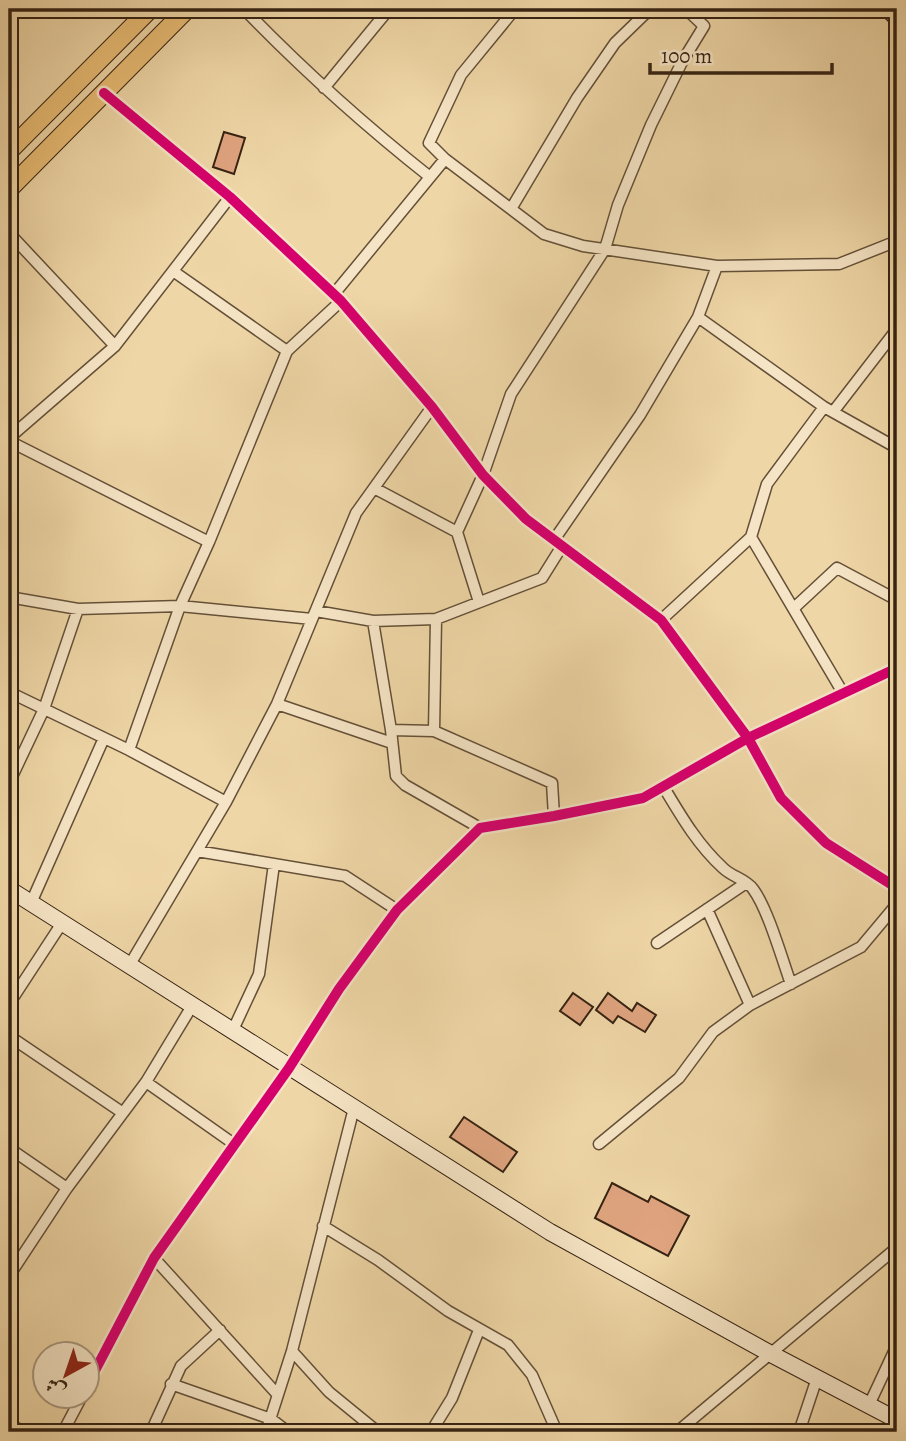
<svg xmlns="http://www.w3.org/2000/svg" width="906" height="1441" viewBox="0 0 906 1441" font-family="Alegreya,Amiri,serif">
<rect width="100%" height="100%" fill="#efd6a6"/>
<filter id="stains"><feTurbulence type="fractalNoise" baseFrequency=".00286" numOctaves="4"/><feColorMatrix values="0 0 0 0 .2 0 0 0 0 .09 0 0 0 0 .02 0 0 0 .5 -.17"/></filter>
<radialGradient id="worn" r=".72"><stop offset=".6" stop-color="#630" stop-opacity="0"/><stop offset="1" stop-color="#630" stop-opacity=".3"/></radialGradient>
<!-- building -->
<path fill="#dfa47f" stroke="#362313" stroke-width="2" d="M224,132L245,138L234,174L213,167Z
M573,993L593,1007L580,1025L560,1011Z
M608,993L632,1011L637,1003L656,1015L645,1032L618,1016L613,1023L596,1010Z
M464,1117L517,1152L503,1172L450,1137Z
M612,1183L648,1202L651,1196L689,1216L668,1256L595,1218Z"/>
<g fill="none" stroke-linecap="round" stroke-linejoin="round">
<!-- street casing -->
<g stroke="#645038" stroke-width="13">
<path id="street" d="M244,9C303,70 363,124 430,177
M324,88L389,9
M104,93L230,197L341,301L432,407L483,475L526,519L661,620L748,738L781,798L826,843L897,888
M445,159L429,143L461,75L515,9
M511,209L577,98L615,43L650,9
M9,233L115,346
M173,271L287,351
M334,294L445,159L544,234L583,246L717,266
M698,317L824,407L897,448
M833,412L897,329
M9,438L115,346L230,197
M9,441L209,542
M374,488L457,532
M751,537L843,693
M554,540L640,415L698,317L717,266L839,264L897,241
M9,597L78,609L180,606L312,619
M479,602L457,532L483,475L511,394L605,249L618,205L651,125L682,62L704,26L686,9
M794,608L837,568L897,600
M316,611L373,621L436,619L542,578L562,546
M661,620L751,537L767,484L824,407
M373,621L391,730
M9,692L129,750L226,802
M277,704L392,743
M434,731L436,619
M129,750L180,606L209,542L287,351L341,301
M9,783L44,709L78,609
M663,786C681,816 697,844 723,868C732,877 746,879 753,889C768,909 782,959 791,984
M480,828L405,785L396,776L391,730L434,731L552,783L554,816
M197,851L345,876L397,910
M31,903L104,738
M707,909L750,1005
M657,943L746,883
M129,966L226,802L277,704L356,513L432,407
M9,1004L62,923
M232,1032L259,974L274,864
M9,1036L123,1113
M146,1082L234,1144
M599,1144L679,1078L713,1032L750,1005L861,947L897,904
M9,1148L67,1188
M323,1226L378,1260L448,1311L508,1345L532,1375L557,1432
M154,1258L277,1394
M9,1276L67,1188L146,1082L192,1006
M292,1351L329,1392L378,1432
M88,1384L154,1258L289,1068L339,989L397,910L480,828L554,816L643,798L748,738L897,668
M171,1384L271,1419L288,1432
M869,1405L897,1345
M9,1424L24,1432
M63,1432L82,1396
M151,1432L181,1366L220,1330
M266,1432L292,1351L354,1108
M431,1432L452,1398L479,1330
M677,1432L894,1250L897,1243
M799,1432L817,1378"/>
</g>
<!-- secondary casing -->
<g stroke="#362313" stroke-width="18">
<path id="secondary" d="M9,889L550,1232L771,1354L897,1420"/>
</g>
<!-- primary casing -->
<g stroke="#362313" stroke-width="20">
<path id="primary" d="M9,151L150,9
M9,189L187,9"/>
</g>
<!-- highway casing -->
<g stroke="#362313" stroke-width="24">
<path id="highway" d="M892,9L897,14"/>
</g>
<!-- street -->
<use href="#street" stroke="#f5e4c5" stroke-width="10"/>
<!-- secondary -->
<use href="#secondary" stroke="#f5e4c5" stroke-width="16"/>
<!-- primary -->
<use href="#primary" stroke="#e8bb73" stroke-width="18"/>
<!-- highway -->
<use href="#highway" stroke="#e8bb73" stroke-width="21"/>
<!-- cycleway casing -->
<g stroke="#f5e4c5" stroke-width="15">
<path id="cycleway" d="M104,93L230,197L341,301L432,407L483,475L526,519L661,620L748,738L781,798L826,843L897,888
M88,1384L154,1258L289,1068L339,989L397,910L480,828L554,816L643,798L748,738L897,668"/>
</g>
<!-- cycleway -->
<use href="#cycleway" stroke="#d6006c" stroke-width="10"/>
</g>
<!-- margin -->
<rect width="906" height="1441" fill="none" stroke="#efd6a6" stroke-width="35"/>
<rect x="10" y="10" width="885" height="1420" fill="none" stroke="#362313" stroke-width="3.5"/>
<rect x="18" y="18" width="871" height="1406" fill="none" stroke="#362313" stroke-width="2"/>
<!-- north arrow -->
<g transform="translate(66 1375) rotate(220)"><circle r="33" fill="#f5e4c5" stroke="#a9977e" stroke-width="2"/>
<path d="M0-5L12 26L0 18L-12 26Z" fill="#8f2418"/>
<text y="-10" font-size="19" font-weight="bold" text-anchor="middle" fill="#362313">ش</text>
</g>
<!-- scale -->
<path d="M650 63v10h182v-10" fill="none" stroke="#362313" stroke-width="3.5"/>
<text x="661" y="63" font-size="21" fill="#362313" stroke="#f5e4c5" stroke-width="5" paint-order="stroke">100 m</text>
<rect width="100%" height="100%" filter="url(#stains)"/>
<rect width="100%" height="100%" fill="url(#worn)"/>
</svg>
